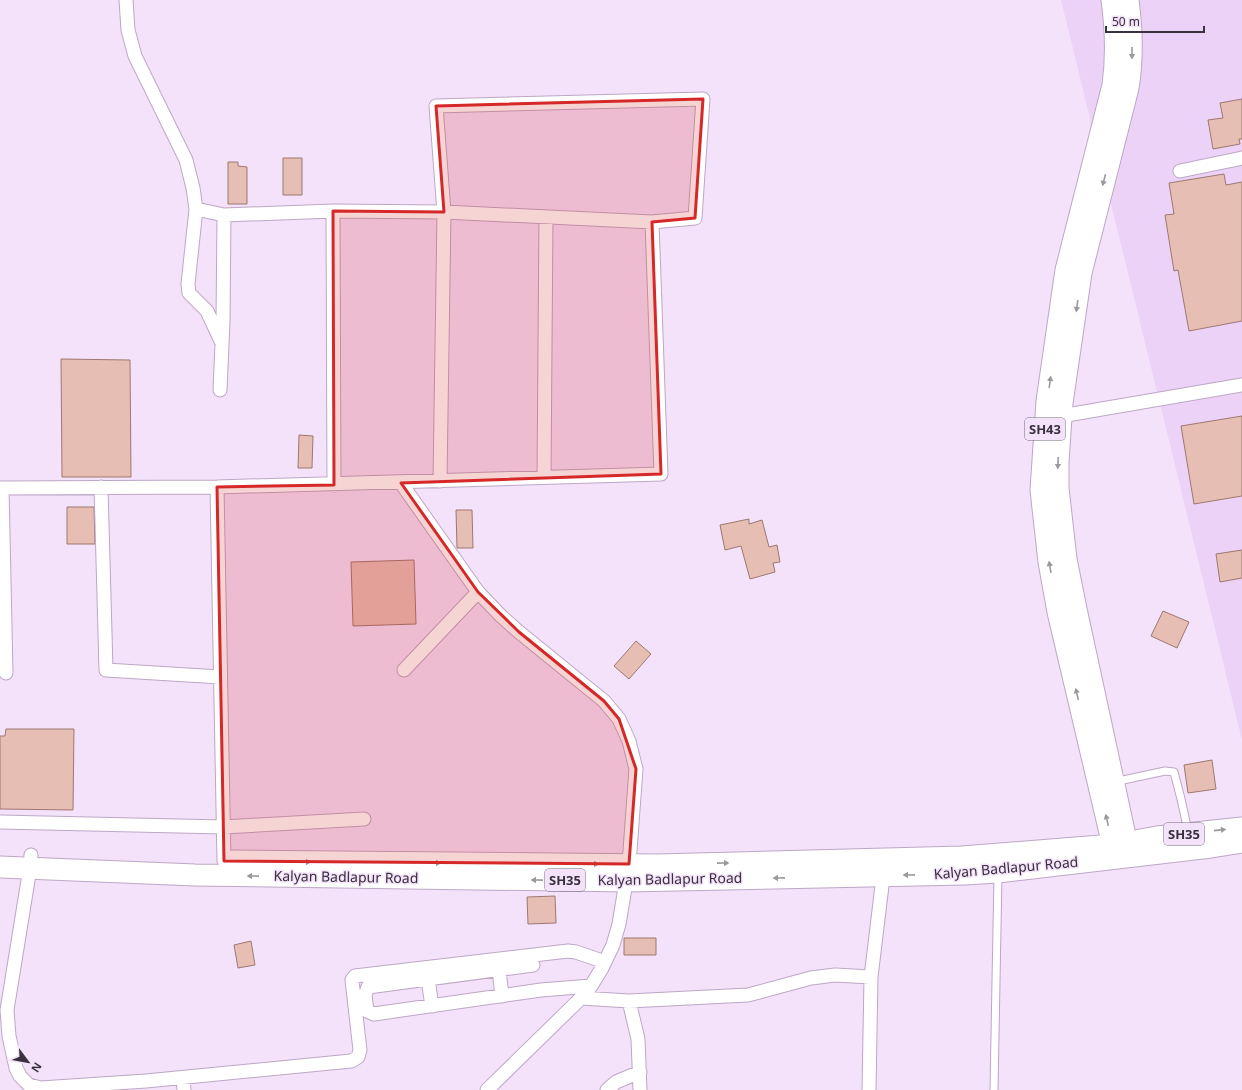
<svg xmlns="http://www.w3.org/2000/svg" width="1242" height="1090" viewBox="0 0 1242 1090" font-family="'Noto Sans',sans-serif">
<rect width="100%" height="100%" fill="#f4e2fb"/>
<!-- built -->
<path fill="#edd2f7" d="M1061,0H1242V740L1175,465Z"/>
<!-- building -->
<path fill="#e6beb4" stroke="#9d786f" d="M1242,99V139H1239L1240,144L1213,149L1208,120L1223,118L1220,103Z
M283,158H302V195H283Z
M228,162H238V166L247,167V204H228Z
M1224,174L1226,185L1242,182V321L1189,331L1178,270L1174,271L1165,215L1174,214L1169,183Z
M61,359L130,360L131,477H62Z
M1242,416V496L1194,504L1181,426Z
M299,435L313,436L312,468H298Z
M67,507H94L95,544H67Z
M456,510H472L473,548H457Z
M749,519V524L762,520L769,547L777,545L780,562L773,563L775,572L750,579L741,546L725,550L720,525Z
M1242,550V578L1220,582L1216,554Z
M414,560L416,624L353,626L351,562Z
M1163,611L1189,622L1177,648L1151,636Z
M636,641L651,654L629,679L614,666Z
M6,729H74L73,810L0,809V736H5Z
M1212,760L1216,789L1188,793L1184,765Z
M555,896L556,923L528,924L527,897Z
M624,938H656V955H624Z
M251,941L255,965L238,968L234,945Z"/>
<g fill="none" stroke-linecap="round" stroke-linejoin="round">
<!-- lane casing -->
<g stroke="#bda7c5" stroke-width="9">
<path id="lane" d="M1114,782L1165,771L1174,772L1181,799L1188,831
M994,1090L998,874"/>
</g>
<!-- street casing -->
<g stroke="#bda7c5" stroke-width="15">
<path id="street" d="M126,0L128,30L135,56L186,160L193,188L196,209L224,215L333,211L444,212L652,222L695,218L703,99L436,106L444,212L440,481
M1180,171L1242,158
M196,209L188,284L189,293L207,311L221,341
M333,211L334,485
M220,390L223,322L224,215
M1054,415L1061,416L1242,385
M544,477L546,217
M401,483L478,592L501,616L519,632L604,701L619,719L629,741L636,769L629,864L619,924L613,945L602,968L591,986L581,998L487,1090
M101,487L106,670L220,677
M217,487L224,861
M0,488L217,487L661,474L652,222
M2,488L6,673
M404,670L478,592
M0,822L223,827L364,819
M31,855L30,868L7,1010L9,1036L16,1068L20,1076L29,1085L41,1088L146,1081L351,1061L358,1057L360,1050L352,980L355,976L568,951L576,952L605,962
M533,965L368,987L365,995L367,1011L374,1014L541,990L591,986
M499,970L502,996
M428,979L432,1006
M581,998L629,1001L748,995L811,978L835,975L871,977
M629,1001L638,1039L640,1090
M183,1078L184,1090
M607,1090L616,1082L640,1072
M869,1090L871,977L884,869"/>
</g>
<!-- primary casing -->
<g stroke="#bda7c5" stroke-width="23">
<path id="primary" d="M1112,0C1116,29 1117,56 1113,85L1066,270L1047,401L1041,490L1049,562L1058,612L1116,858
M1124,831L1076,609L1066,559L1058,488V462L1062,403L1081,273L1128,88C1133,58 1132,30 1128,0
M232,861L657,865L962,857L1113,845L1157,837L1242,828
M0,867L195,875L627,881L965,874L998,872L1211,847L1242,842"/>
</g>
<!-- lane -->
<use href="#lane" stroke="#fff" stroke-width="7"/>
<!-- street -->
<use href="#street" stroke="#fff" stroke-width="13"/>
<!-- primary -->
<use href="#primary" stroke="#fff" stroke-width="21"/>
</g>
<!-- one-way arrows -->
<defs><path id="oneway-solid" d="M-6-.8H1V-3.2L6.5 0L1 3.2V.8H-6Z"/></defs>
<g fill="#9c989e">
<use href="#oneway-solid" transform="translate(1132 53) rotate(90)"/>
<use href="#oneway-solid" transform="translate(1104 180) rotate(105)"/>
<use href="#oneway-solid" transform="translate(1077 306) rotate(98)"/>
<use href="#oneway-solid" transform="translate(1050 382) rotate(-82)"/>
<use href="#oneway-solid" transform="translate(1058 463) rotate(92)"/>
<use href="#oneway-solid" transform="translate(1050 567) rotate(-100)"/>
<use href="#oneway-solid" transform="translate(1077 694) rotate(-103)"/>
<use href="#oneway-solid" transform="translate(1107 820) rotate(-103)"/>
<use href="#oneway-solid" transform="translate(1220 830) rotate(-6)"/>
<use href="#oneway-solid" transform="translate(305 862)"/>
<use href="#oneway-solid" transform="translate(435 863)"/>
<use href="#oneway-solid" transform="translate(723 863) rotate(-1)"/>
<use href="#oneway-solid" transform="translate(593 864)"/>
<use href="#oneway-solid" transform="translate(909 875) rotate(179)"/>
<use href="#oneway-solid" transform="translate(253 876) rotate(-179)"/>
<use href="#oneway-solid" transform="translate(779 878) rotate(179)"/>
<use href="#oneway-solid" transform="translate(537 880) rotate(-179)"/>
</g>
<!-- marked area -->
<path fill="#d62828" fill-opacity="0.2" stroke="#d62828" stroke-width="3" stroke-linejoin="round" d="M703,99L695,218L652,222L661,474L401,483L478,592L519,632L604,701L619,719L636,769L629,864L224,861L217,487L334,485L333,211L444,212L436,106Z"/>
<g text-anchor="middle" stroke-width="3" stroke-linejoin="round" paint-order="stroke">
<!-- shield labels -->
<g fill="#f4e2fb" stroke="#716676" stroke-width="1">
<rect x="1025" y="418" width="40" height="22" rx="3"/>
<rect x="1164" y="823" width="40" height="22" rx="3"/>
<rect x="545" y="869" width="40" height="22" rx="3"/>
</g>
<g font-size="13" font-weight="bold" fill="#39313d">
<text x="1045" y="434">SH43</text>
<text x="1184" y="839">SH35</text>
<text x="565" y="885">SH35</text>
</g>
<!-- street labels -->
<g font-size="14" fill="#39313d" stroke="#f4e2fb">
<text transform="translate(1006 868) rotate(-5)" y="5">Kalyan Badlapur Road</text>
<text transform="translate(346 877) rotate(1)" y="5">Kalyan Badlapur Road</text>
<text transform="translate(670 879) rotate(-1)" y="5">Kalyan Badlapur Road</text>
</g>
</g>
<!-- north arrow -->
<g transform="translate(28 1062) rotate(122)" stroke="#f4e2fb" stroke-width="3" paint-order="stroke">
<path d="M0-3L7 15L0 10L-7 15Z" fill="#39313d"/>
<text y="-6" font-size="11" font-weight="bold" text-anchor="middle" fill="#39313d">N</text>
</g>
<!-- scale -->
<path d="M1106 26v6h98v-6" fill="none" stroke="#39313d" stroke-width="2"/>
<text x="1112" y="26" font-size="12" fill="#39313d" stroke="#f4e2fb" stroke-width="3" paint-order="stroke">50 m</text>
</svg>
